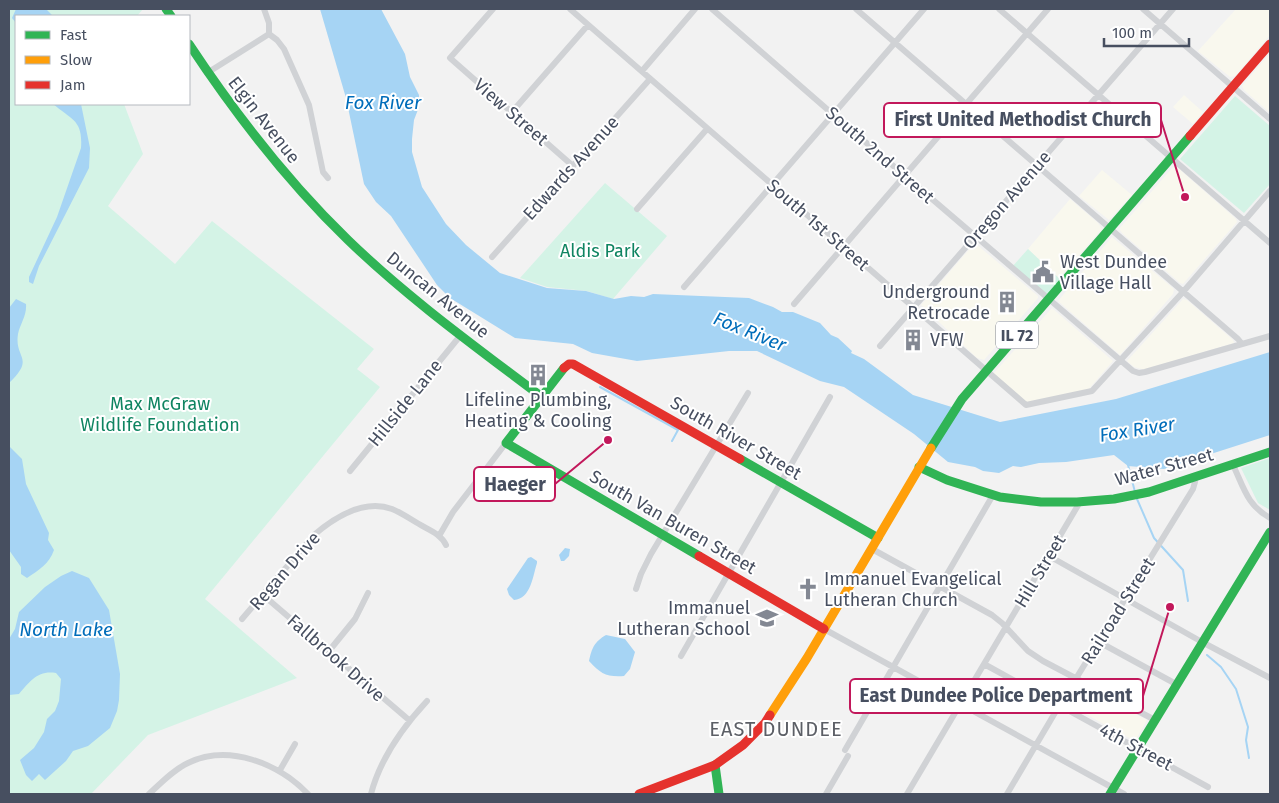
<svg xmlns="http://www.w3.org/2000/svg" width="1279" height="803" viewBox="0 0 1279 803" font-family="'Fira Sans',sans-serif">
<rect width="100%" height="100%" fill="#f2f2f2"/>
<!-- commercial -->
<path fill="#f9f8ee" d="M1236,9H1270V35L1235,76L1230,77L1198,51Z
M1270,53V113L1244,90L1242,86Z
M1184,95L1203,112L1193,124L1173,107Z
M1173,167L1179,169L1236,219L1237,222L1183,284L1180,283L1123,234L1119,229Z
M1102,170L1132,195L1109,220L1079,196Z
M1070,199L1098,223L1102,229L1059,278L1028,249Z
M1112,237L1174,289L1173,294L1120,355L1058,301Z
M976,244L1038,296V298L984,360L977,358L921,305L973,245Z
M1183,299L1187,300L1233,340L1234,343L1146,369H1142L1134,367L1127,361Z
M1052,308L1113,361L1087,391L1026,403L993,374Z
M1081,685L1147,720L1135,741L1069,705Z"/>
<!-- green -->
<path fill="#d4f3e6" d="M9,9H143L137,16H16V104H124L143,154L108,206L175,264L212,221L374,349L357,369L380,387L205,599L297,678L148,735L91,794H9Z
M1235,96L1270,126V184L1244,213L1180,159Z
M605,183L667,236L613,299L587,291L547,287L520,278Z
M1028,249L1063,282L1048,299L1011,268Z
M1270,458V510L1258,503L1241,468Z"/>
<!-- water -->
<path fill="#a6d4f4" d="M16,9H46L53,16H16V23L12,18Z
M320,9H381L405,54L410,77L419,95V107L414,120L412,139V152L422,187L446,224L466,245L500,273L547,288L586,291L614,299L631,296L644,297L653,294L749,298L773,307L782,312H793L820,323L831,335L838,338L852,351L851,353L864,359L913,395L1000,422L1116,399L1270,352V435L1164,469L1128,466L1114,455L1066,462L1039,463L1021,467L1013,466L999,473L983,471L975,467L948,462L914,434L844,387L820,381L757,351H729L637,361L592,353L573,344L515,338L450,298L437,285L391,216L376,202L364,184L346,98Z
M53,104H81L90,148L89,168L39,266L33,284L29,282V277L57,217L81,148C83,120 72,120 53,104Z
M16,299L26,304C27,316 20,324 18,334C14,359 36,357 9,383V308Z
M9,446L22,459L26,484L49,533L48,540L54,550C49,564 39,570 27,578L21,574V567L9,550Z
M565,548L570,549L569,556L564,561H561L559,555Z
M531,557L537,561V563C533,575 531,599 514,600L509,595L507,589L528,558Z
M72,571L89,578L109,610L120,674L119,700L117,711L110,728L88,746L73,751L66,761L45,780L39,774L32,781L26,775L20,760L34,748L44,732L47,719L55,711L59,701L61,679L56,673C38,670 30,681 19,694L9,695V639L15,629L19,612L45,587L61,576Z
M606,635L625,639L635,652L630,669L624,676C606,677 601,674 589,661C592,648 594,642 606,635Z"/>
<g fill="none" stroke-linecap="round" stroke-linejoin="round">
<!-- stream -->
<path stroke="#a6d4f4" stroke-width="2" d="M600,387L678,430L672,441
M1128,465L1135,492
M1137,499L1154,538L1183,570L1188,601
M1207,655L1221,667L1236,689L1248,727L1246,740L1249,758"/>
<!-- street -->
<path stroke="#d0d2d5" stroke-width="6" d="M264,9L269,23V34L277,40L284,49L309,105L323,172L328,178
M493,9L450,58L573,166
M570,9L1026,405L1092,391L1183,292L1270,191
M712,9L828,110L1133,371L1139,373L1145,372L1270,336
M856,9L1238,339L1242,344
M999,9L1270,243
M1143,9L1270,119
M642,71L695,9
M207,73L269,34
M512,112L588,25
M637,209L707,129
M492,257L650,79
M684,287L924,9
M794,304L1048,9
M880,346L1173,9
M1233,465C1244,488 1247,505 1270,518
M350,471L460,336
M439,536L453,512L506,443
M872,549L992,615L1002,623L1028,651L1043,661L1155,720
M1049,556L1202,642L1270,678
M636,589L641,574L651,554L748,393
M263,595L409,720
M242,619L314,535C335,517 364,499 392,509C402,513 410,519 419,524C429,530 441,534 446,545
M824,629L1124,794
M1099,642L1176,684
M329,651L355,619L368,593
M681,656L830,397
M984,664L1208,787
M845,750L993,495
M280,770L295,744
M149,794C161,783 173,770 188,763C229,743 279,764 308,794
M371,794C380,759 403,727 427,701
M826,794L848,756
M907,794L1080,502
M1007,794L1059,706L1193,489L1195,482L1194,478"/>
<!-- fast -->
<path stroke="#30b455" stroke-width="9" d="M166,9L171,16
M189,44C236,115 287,181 348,240C408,298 476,347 542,397
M564,368L506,443L699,556
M931,448L962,399L1190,136
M740,459L878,538
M919,467L947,480L1000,497L1041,502H1077L1114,499L1149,492L1270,452
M715,765L719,794
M1110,794L1270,532"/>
<!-- slow -->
<path stroke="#ff9f0a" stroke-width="9" d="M770,715L807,658L931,448"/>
<!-- jam -->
<path stroke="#e5322d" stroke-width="9" d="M1190,136L1270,44
M564,368L569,364H573L740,459
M699,556L824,629
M639,794L715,765L743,745L765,723L770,715"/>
</g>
<!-- icons -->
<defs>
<g id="civic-bare" transform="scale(1.725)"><path d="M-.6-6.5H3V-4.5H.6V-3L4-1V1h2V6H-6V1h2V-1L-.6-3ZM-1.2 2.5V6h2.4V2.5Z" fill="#838893" stroke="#fff" stroke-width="2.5" paint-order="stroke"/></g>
<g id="building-bare" transform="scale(1.725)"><path d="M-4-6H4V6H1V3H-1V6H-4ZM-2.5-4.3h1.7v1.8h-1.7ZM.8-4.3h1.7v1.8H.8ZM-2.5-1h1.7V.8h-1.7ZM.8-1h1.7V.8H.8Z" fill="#838893" stroke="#fff" stroke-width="2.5" paint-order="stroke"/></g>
<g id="church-bare" transform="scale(1.725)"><path d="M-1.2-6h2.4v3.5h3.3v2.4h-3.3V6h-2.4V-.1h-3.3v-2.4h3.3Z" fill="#838893" stroke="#fff" stroke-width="2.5" paint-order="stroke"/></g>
<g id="school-bare" transform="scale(1.725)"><path d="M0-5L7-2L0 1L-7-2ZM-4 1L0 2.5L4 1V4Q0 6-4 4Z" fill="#838893" stroke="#fff" stroke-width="2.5" paint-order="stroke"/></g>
</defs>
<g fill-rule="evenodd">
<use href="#civic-bare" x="1043" y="272"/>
<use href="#building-bare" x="1007" y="302"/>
<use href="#building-bare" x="913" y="340"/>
<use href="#building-bare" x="538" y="375"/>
<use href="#church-bare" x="808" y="589"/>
<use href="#school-bare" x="767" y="618"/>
</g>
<g text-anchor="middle" stroke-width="4" stroke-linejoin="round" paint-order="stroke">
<!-- shield labels -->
<rect fill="#fff" stroke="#7e8490" stroke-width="1" x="996" y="321.5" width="42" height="27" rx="4"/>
<g font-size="16" font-weight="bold" fill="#474f60">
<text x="1017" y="341">IL 72</text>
</g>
<!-- street labels -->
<g font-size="18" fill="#474f60" stroke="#fff">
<text transform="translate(511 112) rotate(41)" y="6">View Street</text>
<text transform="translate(264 120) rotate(52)" y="6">Elgin Avenue</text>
<text transform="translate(880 155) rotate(41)" y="6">South 2nd Street</text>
<text transform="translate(571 168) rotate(-48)" y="6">Edwards Avenue</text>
<text transform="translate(1007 200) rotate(-49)" y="6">Oregon Avenue</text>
<text transform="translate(818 225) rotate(41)" y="6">South 1st Street</text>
<text transform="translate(438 295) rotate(39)" y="6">Duncan Avenue</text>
<text transform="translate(405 403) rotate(-51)" y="6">Hillside Lane</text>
<text transform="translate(736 438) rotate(30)" y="6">South River Street</text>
<text transform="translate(1164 467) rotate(-15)" y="6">Water Street</text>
<text transform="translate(673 522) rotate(30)" y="6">South Van Buren Street</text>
<text transform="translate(285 571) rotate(-49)" y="6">Regan Drive</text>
<text transform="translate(1040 571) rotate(-59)" y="6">Hill Street</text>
<text transform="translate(1118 611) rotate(-58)" y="6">Railroad Street</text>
<text transform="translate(336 658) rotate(41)" y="6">Fallbrook Drive</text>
<text transform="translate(1136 747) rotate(28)" y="6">4th Street</text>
</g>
<!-- park labels -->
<g font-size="18" fill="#0f8461" stroke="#fff">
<text x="600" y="257">Aldis Park</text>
<text x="160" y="410">Max McGraw<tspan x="160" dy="21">Wildlife Foundation</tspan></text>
</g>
<!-- poi labels -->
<g font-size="18" fill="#474f60" stroke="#fff" text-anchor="start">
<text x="1060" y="268">West Dundee<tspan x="1060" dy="21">Village Hall</tspan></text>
<text x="990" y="298" text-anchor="end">Underground<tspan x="990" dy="21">Retrocade</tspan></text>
<text x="930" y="346">VFW</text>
<text x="538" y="406" text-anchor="middle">Lifeline Plumbing,<tspan x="538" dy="21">Heating &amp; Cooling</tspan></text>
<text x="824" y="585">Immanuel Evangelical<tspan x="824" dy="21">Lutheran Church</tspan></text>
<text x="750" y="614" text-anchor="end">Immanuel<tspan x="750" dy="21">Lutheran School</tspan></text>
</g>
<!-- water labels -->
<g font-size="19" font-style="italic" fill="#006dba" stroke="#fff">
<text x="383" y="109">Fox River</text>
<text transform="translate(750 331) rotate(22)" y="7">Fox River</text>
<text transform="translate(1137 429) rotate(-9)" y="7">Fox River</text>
<text x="66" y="636">North Lake</text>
</g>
<!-- quarter labels -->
<g font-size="20" letter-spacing="1" fill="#5c5f66" stroke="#fff">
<text x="776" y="736">EAST DUNDEE</text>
</g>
</g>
<!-- callouts -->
<path fill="none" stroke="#c2185b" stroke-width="2" d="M1185 197L1161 120M608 440L555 484M1170 607L1143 696"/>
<g fill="#c2185b" stroke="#fff" stroke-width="2">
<circle cx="1185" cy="197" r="5"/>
<circle cx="608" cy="440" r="5"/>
<circle cx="1170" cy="607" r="5"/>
</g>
<g fill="#fff" stroke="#c2185b" stroke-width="2">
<rect x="884" y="103" width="277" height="34" rx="5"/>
<rect x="474" y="467" width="81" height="34" rx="5"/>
<rect x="850" y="679" width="293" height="34" rx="5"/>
</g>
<g font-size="19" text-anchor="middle" font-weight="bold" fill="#474f60">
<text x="1023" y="126">First United Methodist Church</text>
<text x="515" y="491">Haeger</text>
<text x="996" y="702">East Dundee Police Department</text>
</g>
<!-- border -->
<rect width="1279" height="803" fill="none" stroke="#474f60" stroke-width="20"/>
<!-- legend -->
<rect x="15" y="15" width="175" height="90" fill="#ffffff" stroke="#b5b9bf"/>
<rect x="25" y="31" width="25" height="8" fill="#30b455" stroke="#b5b9bf"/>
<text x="60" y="40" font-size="15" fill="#474f60">Fast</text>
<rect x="25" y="56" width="25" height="8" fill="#ff9f0a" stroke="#b5b9bf"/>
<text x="60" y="65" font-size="15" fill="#474f60">Slow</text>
<rect x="25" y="81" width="25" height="8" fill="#e5322d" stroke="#b5b9bf"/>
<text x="60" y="90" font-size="15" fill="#474f60">Jam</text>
<!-- scale -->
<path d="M1104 38v8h85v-8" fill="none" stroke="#474f60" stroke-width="2.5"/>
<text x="1112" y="38" font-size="15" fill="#474f60" stroke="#ffffff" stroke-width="4" paint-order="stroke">100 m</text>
</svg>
